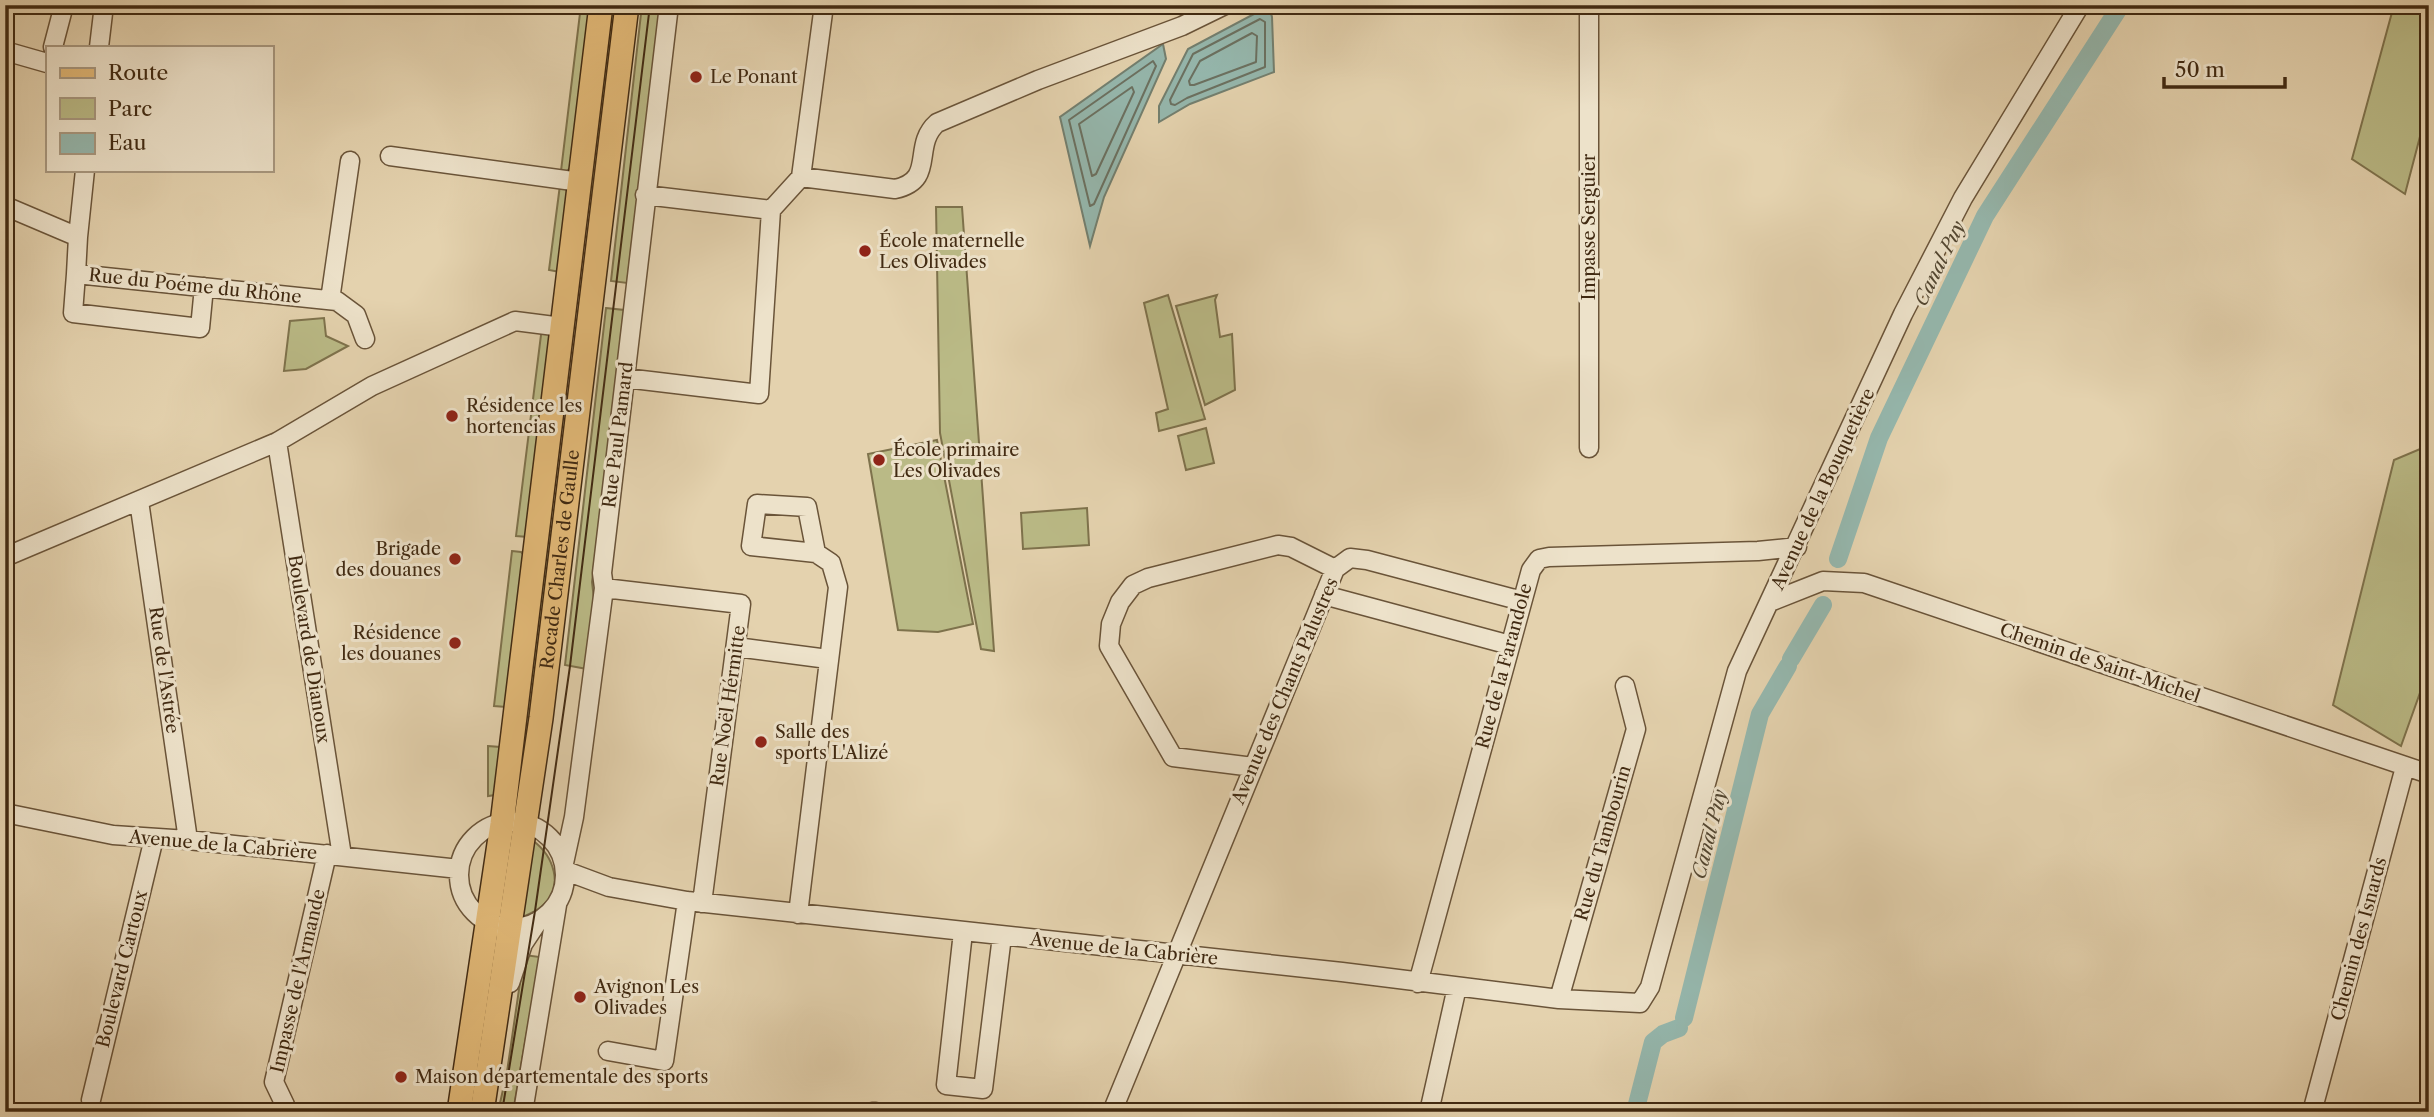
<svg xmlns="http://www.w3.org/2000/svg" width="2434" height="1117" viewBox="0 0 2434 1117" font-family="'Libre Caslon Text',serif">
<rect width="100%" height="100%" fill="#e4d2ae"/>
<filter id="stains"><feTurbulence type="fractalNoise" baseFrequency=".00286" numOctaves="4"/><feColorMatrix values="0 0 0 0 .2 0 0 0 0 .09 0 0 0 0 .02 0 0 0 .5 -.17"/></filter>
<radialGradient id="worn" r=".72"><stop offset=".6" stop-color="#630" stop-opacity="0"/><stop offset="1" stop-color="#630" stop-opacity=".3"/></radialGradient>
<!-- green -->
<path fill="#baba86" stroke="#7e724c" stroke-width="2" d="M581,5H592L572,166L567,171H561Z
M609,5H618L593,198L587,199Z
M642,5H661L627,283L611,281Z
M2394,5H2429V102L2405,194L2352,159Z
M560,185L565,187L569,193L560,272L549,270Z
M936,207H962L994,651L981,649L940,433Z
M1168,295L1205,419L1159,431L1156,413L1168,409L1144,303Z
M1217,295L1215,300L1220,337L1232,334L1235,390L1205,405L1176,306Z
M606,308L624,310L592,582L594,599L587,669L565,665Z
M324,318L326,336L348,346L306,369L284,371L290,321Z
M542,327L552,333L528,537L516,536Z
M1206,428L1214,463L1186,470L1178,436Z
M2429,435V690H2421L2401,746L2333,705L2394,460L2425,447Z
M937,440L973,624L938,632L898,630L868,454Z
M1087,508L1089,545L1023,549L1021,513Z
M547,530L555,533L522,798L514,797Z
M512,551L521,552L525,556L506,707L494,706Z
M488,746L500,747L495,795L488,796Z
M532,840C553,855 566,887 541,907C536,912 528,914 521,918Z
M524,955L540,957L513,1112H498L507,1072Z"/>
<!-- water -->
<path fill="#95b7ad" stroke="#737f6f" stroke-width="2" d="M1269,6L1272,17L1274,72L1190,104L1159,122V106L1188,49Z
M1163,44L1166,59L1104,197L1090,246L1060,117Z"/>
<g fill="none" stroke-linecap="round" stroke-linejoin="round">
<!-- shore -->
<path stroke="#6b7060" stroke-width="2" d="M1260,19L1265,22V67L1187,98L1175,105L1171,104L1170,100L1193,54Z
M1252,33L1257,36L1256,62L1194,85H1190L1189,81L1200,61Z
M1153,61L1156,66L1094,204L1090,206L1069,120Z
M1132,87L1134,92L1096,174L1092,176L1079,124Z"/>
<!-- canal -->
<path stroke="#95b7ad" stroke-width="18" d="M1838,559L1879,438L1985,216L2121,5
M1791,659L1823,605
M1684,1018L1760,714L1788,666
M1635,1112L1653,1042L1663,1034L1679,1028"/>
<!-- minor casing -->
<g stroke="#6a5439" stroke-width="21">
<path id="minor" d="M1589,5V448
M53,47L64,5
M99,47L104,5
M5,51L47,63
M390,156L580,182
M801,177L895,189C937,180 911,146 937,123L1038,80L1182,26L1225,5
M5,206L78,237L76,274L337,301L356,315L365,339
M771,210L801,177L824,5
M78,237L85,170
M76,274L73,313L200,328L204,287
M330,300L350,161
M625,378L759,394L771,210L645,195
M277,442L342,856
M139,501L188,840
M5,557L277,442L372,386L515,321L562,327
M604,588L741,604L702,903
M1324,595L1510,645
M1770,602L1823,581L1864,583L2429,774
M736,647L828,659
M1253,767L1173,757L1109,646L1111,624L1120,602L1133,585L1148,578L1278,545L1291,547L1335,569
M5,813L113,835L188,840L459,869
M459 875a53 53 0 1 1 106 0a53 53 0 1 1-106 0Z
M564,863L574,817L604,588L602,573L669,5
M566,871L609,887L687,901L1342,972L1559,999L1640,1003L1650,987L1737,671L1903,314L1963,198L2080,5
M798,914L838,587L831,563L816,553L807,507L757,504L751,546L816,553
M963,932L946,1085L983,1089L1002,936
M510,983L523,944L539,920
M1418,983L1531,570L1539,559L1549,557L1758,551L1797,547
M1559,999L1636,729L1625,686
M608,1051L664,1061L687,901
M91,1100L154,838
M285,1105L274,1082L327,854
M523,1112L557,905
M872,1112H876
M1112,1112L1335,569L1350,558L1367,560L1522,601
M1429,1112L1457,987
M2312,1112L2405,767"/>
</g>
<!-- major casing -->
<g stroke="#412a12" stroke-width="26">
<g id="major">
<path d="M459,1112L502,824L601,5"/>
<path id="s1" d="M482,1112L541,718L627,5"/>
</g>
</g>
<!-- minor -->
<use href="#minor" stroke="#ede2ca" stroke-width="18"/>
<!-- major -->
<use href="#major" stroke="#e2b977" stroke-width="23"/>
<!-- tram -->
<path stroke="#412a12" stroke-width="2" d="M502,1112L535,911L570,666L650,5"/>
</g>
<!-- markers -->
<g fill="#8f2418" stroke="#ede2ca" stroke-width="2.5">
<circle cx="696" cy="77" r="7"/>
<circle cx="865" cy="251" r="7"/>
<circle cx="452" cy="416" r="7"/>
<circle cx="879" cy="460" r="7"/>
<circle cx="455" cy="559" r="7"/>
<circle cx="455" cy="643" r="7"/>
<circle cx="761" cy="742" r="7"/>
<circle cx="580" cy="997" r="7"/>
<circle cx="401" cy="1077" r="7"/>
</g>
<g text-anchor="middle" stroke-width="6" stroke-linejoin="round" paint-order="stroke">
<!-- poi labels -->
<g font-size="18" fill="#412a12" stroke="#ede2ca" text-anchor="start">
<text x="710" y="83">Le Ponant</text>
<text x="879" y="247">École maternelle<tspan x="879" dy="21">Les Olivades</tspan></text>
<text x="466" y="412">Résidence les<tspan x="466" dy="21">hortencias</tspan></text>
<text x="893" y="456">École primaire<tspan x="893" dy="21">Les Olivades</tspan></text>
<text x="441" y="555" text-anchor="end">Brigade<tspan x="441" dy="21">des douanes</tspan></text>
<text x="441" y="639" text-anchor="end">Résidence<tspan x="441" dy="21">les douanes</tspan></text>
<text x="775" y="738">Salle des<tspan x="775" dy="21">sports L'Alizé</tspan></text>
<text x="594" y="993">Avignon Les<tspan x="594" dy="21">Olivades</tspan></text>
<text x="415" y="1083">Maison départementale des sports</text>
</g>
<!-- street labels -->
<g font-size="18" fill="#412a12" stroke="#ede2ca">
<text transform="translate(1589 227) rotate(-90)" y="6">Impasse Serguier</text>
<text transform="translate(195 286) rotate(6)" y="6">Rue du Poéme du Rhône</text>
<text transform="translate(618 435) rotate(-83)" y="6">Rue Paul Pamard</text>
<text transform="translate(1823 489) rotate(-65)" y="6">Avenue de la Bouquetière</text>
<text dy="6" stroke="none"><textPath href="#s1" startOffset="558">Rocade Charles de Gaulle</textPath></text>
<text transform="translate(309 649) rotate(81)" y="6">Boulevard de Dianoux</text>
<text transform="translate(2100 663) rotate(19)" y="6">Chemin de Saint-Michel</text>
<text transform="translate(1504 666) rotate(-75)" y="6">Rue de la Farandole</text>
<text transform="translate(164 670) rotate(82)" y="6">Rue de l'Astrée</text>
<text transform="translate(1285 691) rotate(-67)" y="6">Avenue des Chants Palustres</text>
<text transform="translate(728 706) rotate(-82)" y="6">Rue Noël Hérmitte</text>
<text transform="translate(1603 843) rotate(-74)" y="6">Rue du Tambourin</text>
<text transform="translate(223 845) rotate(5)" y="6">Avenue de la Cabrière</text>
<text transform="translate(2359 939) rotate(-75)" y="6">Chemin des Isnards</text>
<text transform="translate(1124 949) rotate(6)" y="6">Avenue de la Cabrière</text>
<text transform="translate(122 969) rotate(-76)" y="6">Boulevard Cartoux</text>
<text transform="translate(298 981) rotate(-77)" y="6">Impasse de l'Armande</text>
</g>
<!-- water labels -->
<g font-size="19" font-style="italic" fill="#524631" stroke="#ede2ca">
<text transform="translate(1939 263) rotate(-64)" y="7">Canal Puy</text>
<text transform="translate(1709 834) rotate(-76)" y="7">Canal Puy</text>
</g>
</g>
<!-- margin -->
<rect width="2434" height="1117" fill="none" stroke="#e4d2ae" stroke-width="28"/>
<rect x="7" y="7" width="2420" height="1103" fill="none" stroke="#412a12" stroke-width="3.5"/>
<rect x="14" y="14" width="2406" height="1089" fill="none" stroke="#412a12" stroke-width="2"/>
<!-- legend -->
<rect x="46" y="46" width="228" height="126" fill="#ede2ca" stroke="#a89880" stroke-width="2"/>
<rect x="60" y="68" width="35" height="10" fill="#e2b977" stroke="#a89880" stroke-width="2"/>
<text x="108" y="80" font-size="21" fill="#412a12">Route</text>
<rect x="60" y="98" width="35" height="21" fill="#baba86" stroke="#a89880" stroke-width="2"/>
<text x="108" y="116" font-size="21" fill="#412a12">Parc</text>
<rect x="60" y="133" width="35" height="21" fill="#95b7ad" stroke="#a89880" stroke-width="2"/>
<text x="108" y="150" font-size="21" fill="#412a12">Eau</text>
<!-- scale -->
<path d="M2164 77v10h121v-10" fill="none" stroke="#412a12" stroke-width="3.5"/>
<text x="2175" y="77" font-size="21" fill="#412a12" stroke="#ede2ca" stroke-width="5" paint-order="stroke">50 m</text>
<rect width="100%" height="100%" filter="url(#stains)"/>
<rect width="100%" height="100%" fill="url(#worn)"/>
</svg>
